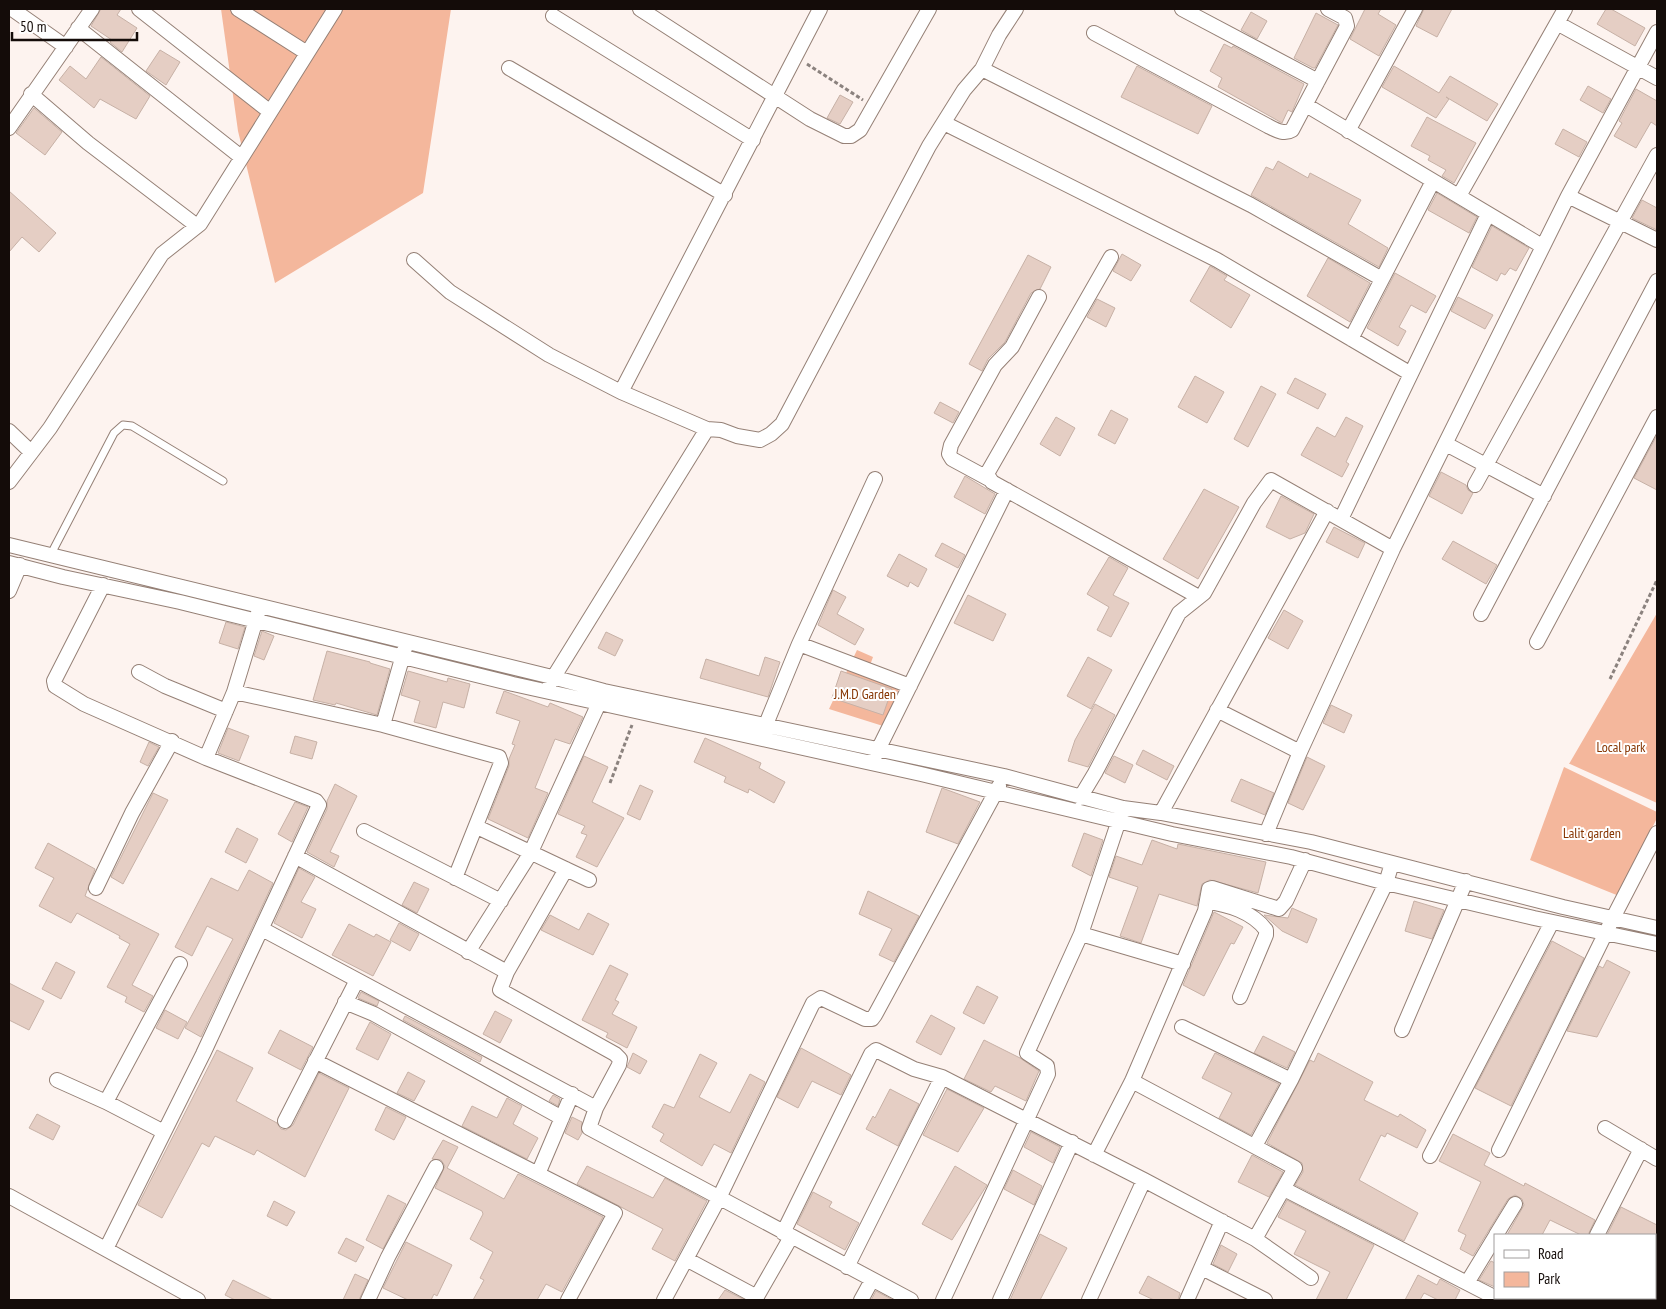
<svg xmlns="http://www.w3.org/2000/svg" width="1666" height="1309" viewBox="0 0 1666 1309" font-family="'PT Sans Narrow',sans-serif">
<rect width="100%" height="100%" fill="#fdf3ef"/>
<!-- green -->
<path fill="#f4b79c" d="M221,9H451L423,193L275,283L238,131Z
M1657,613V803L1570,764H1569Z
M857,650L873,657L869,668L902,682L883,726L829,709Z
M1564,767L1657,812V818L1619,896L1530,860Z"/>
<!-- building -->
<path fill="#e5cec4" stroke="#c7b1a6" d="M101,9H121L117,15L137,28L122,52L110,42L112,40L91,26Z
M1365,9H1381L1378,14L1396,25L1379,56L1350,39Z
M1424,9H1452L1437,37L1416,26Z
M1606,9H1611L1645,28L1635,46L1597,24Z
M1251,12L1267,21L1257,39L1241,30Z
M1316,13L1338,25L1315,68H1313L1294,58Z
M1224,44L1232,48L1233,46L1304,84L1292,112L1288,110L1282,123L1218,87L1222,78L1210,71Z
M160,50L180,62L166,85L146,71Z
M101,57L150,96L136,119L100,99L94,108L59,80L70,66L86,79Z
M1137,66L1212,106L1198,134L1121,97Z
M1394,66L1439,93L1450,76L1498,104L1487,121L1446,97L1449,99L1436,118L1382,87Z
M1588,86L1611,99L1603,113L1580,100Z
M1636,89L1657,101V126L1651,122L1636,148L1614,136L1622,123L1619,121Z
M840,95L853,102L840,124L827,118Z
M34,108L62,132L45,155L16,133Z
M1427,117L1476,143L1454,183L1442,176L1446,170L1428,160L1430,156L1411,146Z
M1563,129L1587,142L1579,157L1555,144Z
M1278,161L1308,178L1310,173L1361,200L1348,224L1388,248L1379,267L1251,195L1266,167L1273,170Z
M9,191L56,233L39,252L22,237L9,252Z
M1437,193L1477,217L1469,233L1428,210Z
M1642,200L1657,208V230L1632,218Z
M1492,226L1529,248L1516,271L1510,268L1505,275L1501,273L1497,281L1472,267Z
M1122,254L1141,265L1131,281L1113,271Z
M1028,255L1051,267L1040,289L1031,293L1005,342L988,359L982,371L969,364Z
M1328,258L1370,283L1350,322L1307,296Z
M1210,266L1227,276L1224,280L1250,295L1231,328L1190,301Z
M1395,273L1436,296L1426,313L1411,305L1399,327L1406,331L1398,346L1367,328Z
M1458,297L1493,315L1485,329L1451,311Z
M1097,299L1115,308L1106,327L1087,317Z
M1195,376L1224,392L1207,423L1178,407Z
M1295,378L1326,394L1318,409L1287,393Z
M1261,386L1276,394L1248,447L1234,439Z
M940,402L959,412L953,423L934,413Z
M1111,410L1128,419L1115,444L1098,435Z
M1056,417L1075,428L1060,456L1040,444Z
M1346,417L1363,426L1346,462L1349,464L1342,477L1301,455L1317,427L1335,437Z
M1657,435V490L1634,478Z
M1441,472L1466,485L1468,490L1473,493L1462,514L1429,496Z
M965,476L995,494L985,514L954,497Z
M1204,489L1239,507L1198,579L1163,559Z
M1281,496L1314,514L1305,533L1290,539L1266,527Z
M1334,527L1365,543L1358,558L1326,542Z
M1453,541L1497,565L1486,584L1442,559Z
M942,543L965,555L958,568L935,556Z
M899,554L927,569L918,587L910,582L908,587L887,576Z
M1109,557L1128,568L1113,595L1129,603L1111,637L1097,630L1109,607L1087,594Z
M833,590L846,597L837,614L864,629L855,645L818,625Z
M968,595L1006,614L993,641L954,623Z
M1284,610L1303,621L1288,649L1268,638Z
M226,622L245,627L238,649L219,643Z
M262,631L274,636L264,660L254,656Z
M606,632L623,640L615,656L598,648Z
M327,651L370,662V663L390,669L377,715L336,703L335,705L313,700Z
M765,657L780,662L768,697L700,678L706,659L759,676Z
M1088,657L1112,670L1091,709L1067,696Z
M408,671L447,682L448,678L470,684L464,708L443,702L436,728L414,722L420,701L401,695Z
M841,671L892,689L883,715L832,698Z
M504,691L548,707L550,703L583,717L570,744L555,739L535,788L548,793L528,838L488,819L509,766V759L515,745L512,744L520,721L496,713Z
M1095,704L1115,715L1088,767L1068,761L1075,740Z
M1331,705L1352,715L1344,733L1323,723Z
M228,728L249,736L239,761L218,753Z
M295,736L317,742L312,759L290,753Z
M705,738L761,763L759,768L785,782L774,803L749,789L748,793L724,782L726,777L694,762Z
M149,742L159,747L148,766L140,762Z
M1143,750L1174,766L1167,780L1136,764Z
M584,756L608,767L592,802L624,818L597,867L576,857L587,835L581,833L585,826L558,814Z
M1114,756L1133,765L1125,783L1105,773Z
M1307,757L1325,766L1303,810L1288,803Z
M1241,779L1274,793L1265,815L1231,801Z
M335,784L357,796L330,852L339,856L334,867L307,852L327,809V801Z
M640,785L653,791L640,820L627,814Z
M942,788L980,802L958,844L926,832Z
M153,793L168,800L123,884L111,877Z
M295,802L308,807L292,842L278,834Z
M237,828L258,839L246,863L225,852Z
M1084,833L1103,840L1091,876L1072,866Z
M1152,840L1177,849L1178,844L1266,862L1258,893L1210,880L1202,884L1197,906L1159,894L1141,943L1120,936L1138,887L1109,877L1116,856L1142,865Z
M48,843L95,869L85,896L159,934L132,985L153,996L144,1012L125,1002L127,997L107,987L130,944L119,938L120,936L77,913L71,923L39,906L54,878L35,868Z
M299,868L315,877L301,902L316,909L302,938L274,923Z
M249,870L273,883L201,1037L185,1028L233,939L207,926L192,956L175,947L211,878L238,891Z
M414,882L429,889L417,913L402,905Z
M868,891L919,916L894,962L879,955L892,929L859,914Z
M1414,901L1444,910L1432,939L1405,931Z
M1292,908L1317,919L1307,943L1282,931L1264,915L1288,918Z
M1214,912L1243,927L1234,944L1231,943L1204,996L1183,985Z
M588,913L609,924L593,955L541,930L550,915L579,930Z
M399,923L419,934L410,951L390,940Z
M349,924L374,937L376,934L391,942L373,976L332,955Z
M1552,941L1584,958L1511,1106L1475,1088Z
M1607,960L1630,972L1597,1037L1567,1031L1599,966L1603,968Z
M56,962L75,972L61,999L42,989Z
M610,965L628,974L615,1000L619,1002L612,1014L637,1027L627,1048L606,1037L608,1033L582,1020Z
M9,983L44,1001L29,1030L9,1020Z
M977,986L998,997L984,1024L963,1013Z
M361,992L379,1001L377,1006L358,998Z
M165,1010L187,1022L178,1039L156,1028Z
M495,1011L512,1020L500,1043L483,1034Z
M931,1015L955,1028L941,1055L916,1042Z
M405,1016L482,1057L480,1062L403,1020Z
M370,1022L391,1034L378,1060L356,1049Z
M280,1030L313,1047L301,1070L268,1053Z
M1263,1036L1295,1052L1287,1068L1254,1053Z
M984,1040L1020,1058L1039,1071L1026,1101L995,1086L991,1092L964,1079Z
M801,1048L851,1075L841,1095L812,1081L798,1108L777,1097Z
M217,1050L253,1068L236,1101L277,1123L281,1129L286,1130L293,1125L319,1073L349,1088L305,1177L257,1150L254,1155L215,1136L209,1147L202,1143L162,1218L138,1205Z
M633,1053L647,1061L640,1074L627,1067Z
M1215,1053L1279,1084L1251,1135L1219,1118L1232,1093L1202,1078Z
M1318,1053L1373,1082L1364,1100L1398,1117L1400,1114L1426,1130L1417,1148L1387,1133L1385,1137L1381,1135L1359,1180L1418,1213L1404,1241L1295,1185L1303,1172L1302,1163L1267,1143L1310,1060L1314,1062Z
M700,1054L717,1063L699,1097L730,1113L750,1074L765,1082L731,1153L714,1144L702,1166L660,1141L664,1134L652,1127L664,1104L674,1108Z
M408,1072L425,1081L414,1101L397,1093Z
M890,1089L919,1104L898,1146L866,1129L873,1116L875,1118Z
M947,1089L984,1108L958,1152L923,1135Z
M553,1095L560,1099L558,1106L549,1101Z
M507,1098L522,1106L513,1124L538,1138L527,1159L462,1126L472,1106L497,1118Z
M386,1107L406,1117L394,1140L375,1130Z
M37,1114L60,1126L53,1140L29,1128Z
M572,1117L582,1122V1133L578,1140L565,1133Z
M1031,1132L1060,1147L1053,1163L1024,1147Z
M1453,1134L1490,1153L1484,1165L1524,1186L1525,1183L1595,1220L1588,1235H1581L1550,1220L1542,1235H1507L1524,1205L1522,1199L1515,1195L1508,1199L1473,1256L1460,1249L1466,1235L1458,1231L1481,1182L1439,1161Z
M443,1140L458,1147L447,1168L504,1199L518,1174L603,1217L562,1292L546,1284L537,1300H473L484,1280L480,1278L493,1252L470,1239L483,1214L482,1211L435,1188L445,1166L441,1160L432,1159Z
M1252,1155L1283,1172L1269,1197L1238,1182Z
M587,1166L653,1198L665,1178L707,1201L675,1261L652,1249L663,1229L577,1184Z
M955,1166L987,1185L952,1240L922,1224Z
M1013,1170L1042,1186L1034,1205L1004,1189Z
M813,1192L832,1202L829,1207L859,1223L845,1250L797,1224Z
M388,1195L406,1204L383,1249L366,1240Z
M1287,1200L1374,1245L1346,1300H1316L1330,1272L1294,1254L1306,1231L1278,1217Z
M274,1201L295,1212L287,1226L267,1216Z
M1621,1207L1657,1225V1235H1607Z
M1040,1234L1067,1248L1040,1300H1010Z
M346,1238L364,1247L356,1262L338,1253Z
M406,1242L452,1265L437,1296L434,1294L431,1300H408L383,1288Z
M1221,1245L1237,1254L1228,1272L1213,1264Z
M1491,1261L1495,1263V1287L1479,1280Z
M355,1274L368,1280L359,1300H343Z
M1418,1275L1437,1285L1440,1279L1460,1290L1455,1300H1438L1424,1293L1420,1300H1405Z
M1148,1276L1180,1293L1178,1300H1154L1139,1293Z
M233,1280L273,1300H235L225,1295Z
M725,1290L745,1300H718Z
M876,1291L893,1300H871Z"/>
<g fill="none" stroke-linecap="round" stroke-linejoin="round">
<!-- lane casing -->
<g stroke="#958076" stroke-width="9">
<path id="lane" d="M50,556L114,433L123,425L132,426L223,481"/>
</g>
<!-- street casing -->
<g stroke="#958076" stroke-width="16">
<path id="street" d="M12,9L66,47
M139,9L269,111
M238,9L307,53
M640,9L810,119L844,136H851L860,130L929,9
M1182,9L1318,81
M553,16L753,140
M1557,23L1657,78
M78,28L241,157
M1094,33L1268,126C1276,130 1284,135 1292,130L1347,26L1345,18L1328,9
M509,68L725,195
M982,69L1251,205L1382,279
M31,94L88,143L197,226
M1306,105L1542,246
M944,123L1217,260L1411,374
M9,128L92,9
M1348,131L1415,9
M1459,196L1565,9
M1568,196L1657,240
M1111,257L988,472V476L992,482L1197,596
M414,260L450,292L549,355L621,392L707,429L721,430L737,436L760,440L771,434L782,424L929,146L964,90L982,69L999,35L1016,9
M1351,339L1433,181
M621,392L820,9
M9,431L31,452
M1446,444L1544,496
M989,479L952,459L949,454L951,445L995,365L1012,347L1039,297
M9,482L50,428L162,254L200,224L335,9
M1475,485L1657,155
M1341,519L1488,214
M9,545L552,677L604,691L1004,776L1123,808L1161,813L1311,842L1563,907L1657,928
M9,563L63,577L180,602L513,684L921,774L1172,834L1291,857L1386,883L1534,918L1657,944
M103,585L54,681L55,686L84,704L206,758L316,801L319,805L203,1054L106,1249
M9,591L20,565
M1481,614L1657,281
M1537,642L1657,417
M799,644L910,686
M139,672L165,686L226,711
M550,683L707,429
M234,692L383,725L499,757L501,763L455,878
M1217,710L1300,752
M383,725L405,648
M762,734L799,644L875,479
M206,758L234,692L258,613
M874,758L1007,490
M1080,798L1095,773L1179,613L1204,593L1254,503L1271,480L1393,549
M1161,813L1327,511
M477,827L589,880
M364,831L501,901
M1266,834L1300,752L1393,549L1568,196L1657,32
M295,856L507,972
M566,869L507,972L500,990L615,1054L620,1059L619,1065L596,1108L589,1128L911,1300
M96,888L132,813L172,741
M1207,902C1227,904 1253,912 1266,930V935L1240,997
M262,929L596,1108
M1081,934L1183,964
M468,952L530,854L599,703
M345,1002L374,1014L562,1118
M1182,1027L1291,1080
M1402,1030L1466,881
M315,1061L615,1213L568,1300
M57,1080L106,1102L164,1132
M1132,1081L1295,1168L1255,1239
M106,1102L180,964
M285,1121L357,980
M1605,1128L1657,1159
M1255,1146L1291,1080L1386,883L1392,863
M1499,1150L1613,918L1657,833
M1094,1155L1132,1081L1205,911L1209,889L1212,888L1279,909L1286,901L1305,860
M1430,1156L1552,922
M538,1174L572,1094
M1284,1189L1500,1300
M9,1196L198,1300
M783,1233L871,1054L876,1050L914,1069L942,1077L1144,1180L1255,1239L1311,1278
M1496,1235L1515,1204
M1597,1235L1641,1149
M686,1259L757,1297
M847,1267L942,1077
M1202,1268L1265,1300
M1655,1273L1657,1274
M1467,1283L1495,1237
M368,1300L388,1257L436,1167
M664,1300L719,1198L813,1003L821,998L865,1019H872L875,1015L999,786
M755,1300L791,1237
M861,1300L872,1280
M943,1300L1048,1074L1047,1066L1027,1053L1081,934L1121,814
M1000,1300L1072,1142
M1089,1300L1144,1180
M1187,1300L1222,1221
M1563,1300L1564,1298"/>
</g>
<!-- path -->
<path stroke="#8b827e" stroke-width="3" stroke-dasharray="4 2.5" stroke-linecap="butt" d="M807,64L863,100
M1610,679L1657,580
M610,783L632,725"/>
<!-- lane -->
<use href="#lane" stroke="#fff" stroke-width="7"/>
<!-- street -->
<use href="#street" stroke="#fff" stroke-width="14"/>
</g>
<g text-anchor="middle" stroke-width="4" stroke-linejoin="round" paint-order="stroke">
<!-- park labels -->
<g font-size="14" fill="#853400" stroke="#fff">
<text x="865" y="699">J.M.D Garden</text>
<text x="1621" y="752">Local park</text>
<text x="1592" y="838">Lalit garden</text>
</g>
</g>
<!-- border -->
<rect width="1666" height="1309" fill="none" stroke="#140c09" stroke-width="20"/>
<!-- legend -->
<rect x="1494" y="1234" width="162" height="65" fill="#ffffff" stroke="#a19e9d"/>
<rect x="1504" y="1250" width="25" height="8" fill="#ffffff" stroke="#a19e9d"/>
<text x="1538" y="1259" font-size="15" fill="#140c09">Road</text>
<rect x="1504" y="1272" width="25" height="15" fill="#f4b79c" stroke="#a19e9d"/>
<text x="1538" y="1284" font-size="15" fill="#140c09">Park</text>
<!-- scale -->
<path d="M12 32v8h125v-8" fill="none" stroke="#140c09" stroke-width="2.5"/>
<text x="20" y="32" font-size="15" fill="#140c09" stroke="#ffffff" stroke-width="4" paint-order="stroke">50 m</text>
</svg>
